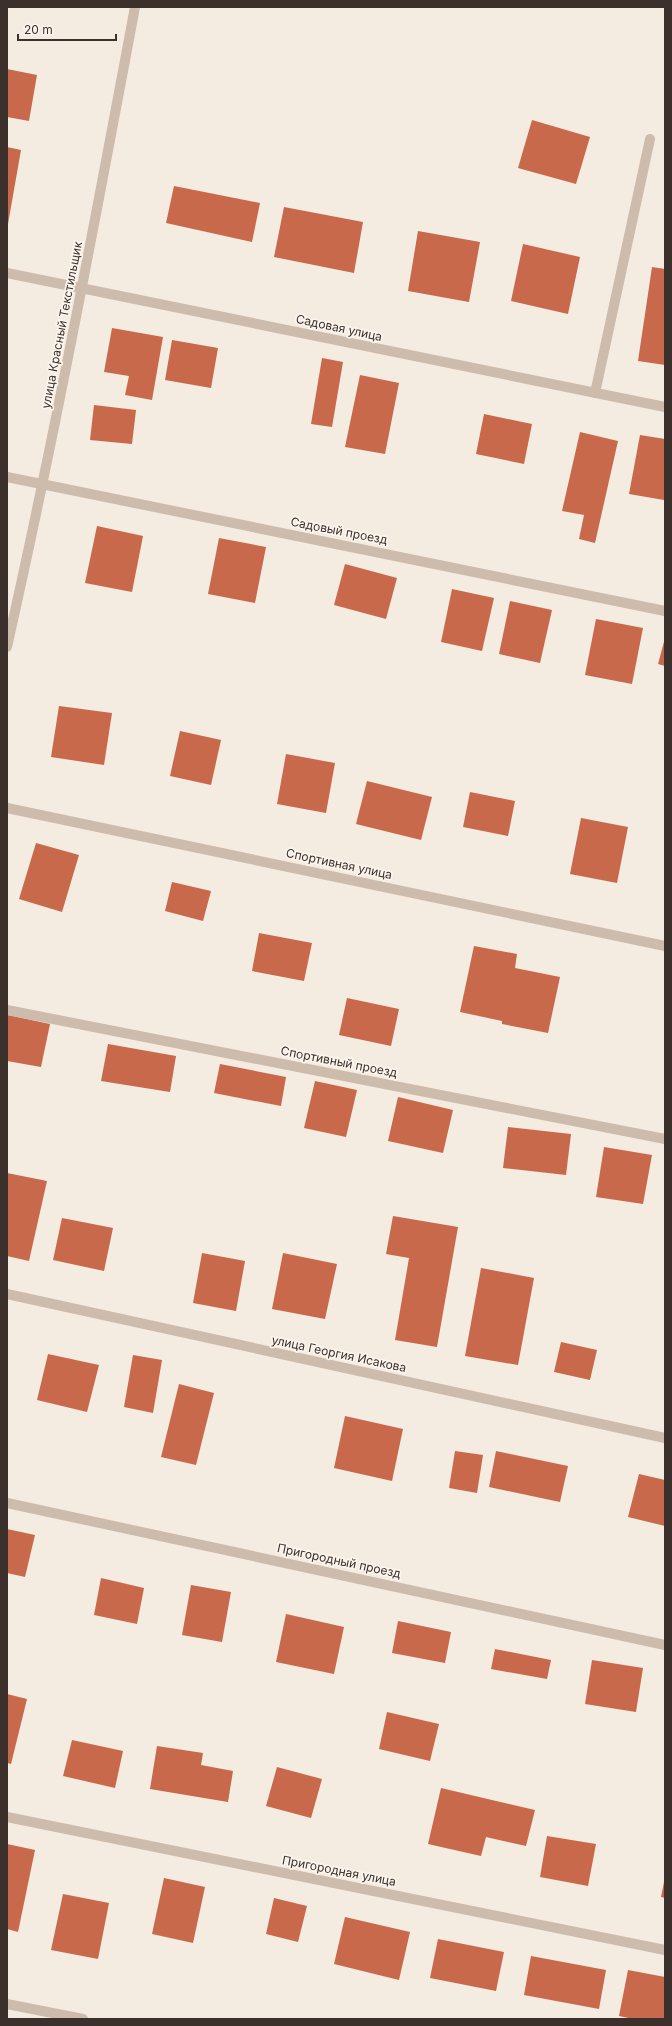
<svg xmlns="http://www.w3.org/2000/svg" width="672" height="2026" viewBox="0 0 672 2026" font-family="Inter,sans-serif">
<rect width="100%" height="100%" fill="#f4ebe1"/>
<!-- building -->
<path fill="#c8694b" d="M7,69L37,75L29,121L7,117Z
M532,120L590,137L576,184L518,168Z
M7,147L21,150L8,224H7Z
M174,186L260,203L252,242L166,223Z
M284,207L363,222L354,273L274,257Z
M418,231L480,242L469,302L408,291Z
M523,244L580,257L568,314L511,301Z
M652,267L665,269V365L638,361Z
M112,328L163,337L152,400L125,395L129,376L104,372Z
M172,340L218,348L211,388L165,380Z
M322,358L343,362L332,427L311,424Z
M360,375L399,383L385,454L345,447Z
M94,405L136,410L132,444L90,440Z
M484,414L532,424L524,464L476,454Z
M580,432L618,441L595,543L579,539L584,515L562,511Z
M640,435L665,439L664,500L629,494Z
M97,526L143,536L132,592L85,583Z
M219,538L266,547L255,603L208,594Z
M345,564L397,578L386,619L334,605Z
M452,589L494,598L482,651L441,642Z
M510,601L552,610L540,663L499,654Z
M596,619L643,628L632,684L585,675Z
M665,638V666L658,664Z
M59,706L112,713L104,765L51,757Z
M180,731L221,740L211,785L170,776Z
M286,754L335,763L326,813L277,804Z
M367,781L432,797L421,840L356,824Z
M470,792L515,801L508,836L463,827Z
M581,818L628,827L617,883L570,874Z
M36,843L79,855L62,912L19,899Z
M172,882L211,891L203,921L165,911Z
M259,933L312,943L304,981L252,971Z
M474,946L517,954L515,968L560,977L548,1033L502,1024V1021L460,1012Z
M347,998L399,1009L391,1046L339,1035Z
M8,1015L50,1024L41,1067L7,1061Z
M108,1044L176,1056L170,1092L101,1081Z
M220,1064L286,1077L281,1106L214,1093Z
M315,1081L357,1090L346,1137L304,1128Z
M398,1097L453,1110L443,1153L388,1141Z
M508,1127L571,1134L566,1175L503,1168Z
M604,1147L652,1155L643,1204L596,1197Z
M7,1173L47,1181L29,1261L7,1256Z
M393,1216L458,1227L437,1347L395,1340L409,1258L386,1254Z
M62,1218L113,1228L104,1271L53,1260Z
M202,1253L245,1261L236,1311L193,1303Z
M283,1253L337,1264L325,1319L272,1309Z
M481,1268L534,1278L518,1365L465,1356Z
M561,1342L597,1350L590,1380L554,1372Z
M48,1354L99,1365L87,1412L37,1400Z
M133,1355L162,1360L153,1413L124,1407Z
M179,1384L214,1393L196,1465L161,1457Z
M345,1416L403,1429L392,1481L334,1468Z
M455,1451L483,1455L477,1493L449,1488Z
M496,1451L568,1466L560,1502L489,1487Z
M639,1474L665,1480V1526L628,1517Z
M7,1529L35,1535L25,1577L7,1573Z
M101,1578L144,1588L137,1624L94,1615Z
M191,1585L231,1592L222,1642L182,1635Z
M286,1614L344,1627L334,1674L276,1662Z
M398,1621L451,1632L445,1663L392,1653Z
M495,1649L551,1660L547,1679L491,1669Z
M592,1660L643,1668L636,1712L585,1704Z
M7,1694L27,1699L11,1764L7,1763Z
M387,1712L439,1724L430,1761L379,1749Z
M72,1740L123,1751L115,1788L63,1776Z
M157,1746L203,1753L201,1765L233,1771L228,1802L150,1789Z
M277,1767L322,1779L311,1818L266,1806Z
M441,1788L535,1810L526,1846L486,1837L481,1856L428,1844Z
M547,1836L596,1844L588,1886L540,1877Z
M7,1844L35,1850L18,1932L7,1929Z
M164,1878L205,1887L193,1943L152,1934Z
M664,1882H665V1898L661,1897Z
M63,1894L109,1903L98,1959L51,1950Z
M274,1898L307,1906L298,1942L266,1934Z
M345,1917L410,1932L399,1980L334,1964Z
M438,1939L504,1952L496,1991L430,1978Z
M531,1956L606,1970L599,2009L524,1995Z
M628,1970L665,1977V2019H633L619,2016Z"/>
<g fill="none" stroke-linecap="round" stroke-linejoin="round">
<!-- minor -->
<path stroke="#cdbbac" stroke-width="10" d="M7,273L665,407
M595,393L650,139
M7,477L665,611
M7,647C55,434 95,221 135,7
M7,808L665,946
M7,1010L665,1139
M7,1294L665,1438
M7,1503L665,1645
M7,1817L665,1950
M7,2004L83,2019"/>
</g>
<g text-anchor="middle" stroke-width="3.5" stroke-linejoin="round" paint-order="stroke">
<!-- street labels -->
<g font-size="12" fill="#3b302b" stroke="#fbf5ee">
<text transform="translate(62 325) rotate(-79)" y="4">улица Красный Текстильщик</text>
<text transform="translate(339 328) rotate(12)" y="4">Садовая улица</text>
<text transform="translate(339 531) rotate(11)" y="4">Садовый проезд</text>
<text transform="translate(339 864) rotate(12)" y="4">Спортивная улица</text>
<text transform="translate(339 1062) rotate(11)" y="4">Спортивный проезд</text>
<text transform="translate(339 1354) rotate(12)" y="4">улица Георгия Исакова</text>
<text transform="translate(339 1561) rotate(12)" y="4">Пригородный проезд</text>
<text transform="translate(339 1871) rotate(11)" y="4">Пригородная улица</text>
</g>
</g>
<!-- border -->
<rect width="672" height="2026" fill="none" stroke="#3b302b" stroke-width="16"/>
<!-- scale -->
<path d="M18 34v6h98v-6" fill="none" stroke="#3b302b" stroke-width="2"/>
<text x="24" y="34" font-size="12" fill="#3b302b" stroke="#fbf5ee" stroke-width="3" paint-order="stroke">20 m</text>
</svg>
